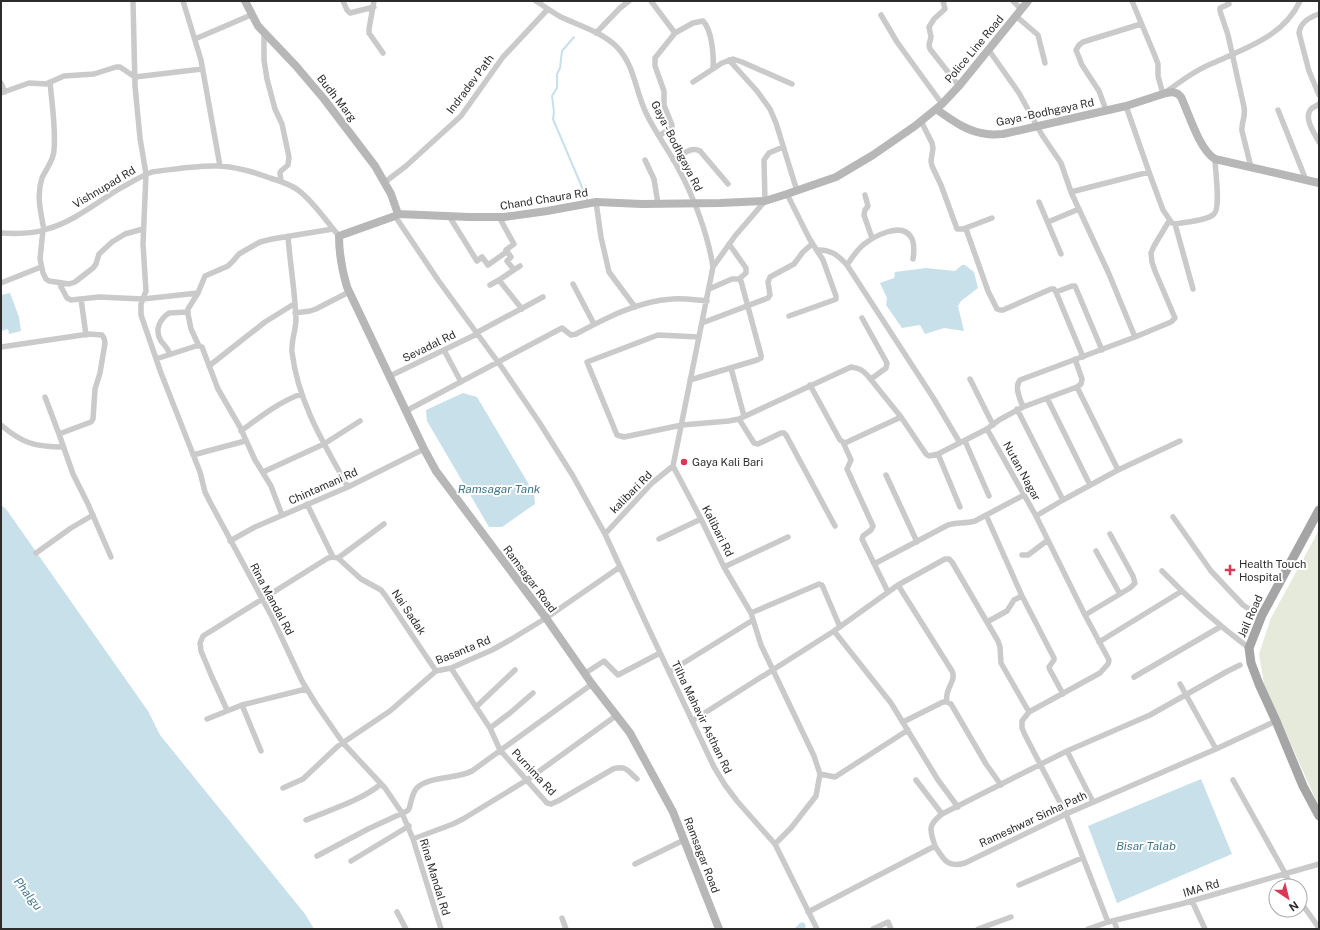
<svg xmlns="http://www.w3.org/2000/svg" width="1320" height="930" viewBox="0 0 1320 930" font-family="'Public Sans',sans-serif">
<rect width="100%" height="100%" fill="#fff"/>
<!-- green -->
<path fill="#e5eadb" d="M1319,530V807L1264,684L1259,654L1271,618Z"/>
<!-- water -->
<path fill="#c8e0e9" d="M962,265H965L974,272L978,288L961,301L958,306L964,331L944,328L925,334L920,325L902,328L886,305L887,298L880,283L894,278L895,272L926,268L955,271Z
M10,293L19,317L21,331L9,334L8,329L1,331V295Z
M463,393L477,397L534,493L535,504L502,527H489L427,421L426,410Z
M1,505L6,509L148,711L160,735L305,914L314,929H1Z
M1201,779L1232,854L1117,903L1088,826Z"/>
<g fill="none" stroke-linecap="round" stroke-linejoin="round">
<!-- stream -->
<path stroke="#c8e0e9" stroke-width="2" d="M574,37L562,51L560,68L557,74V88L552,96L554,112L553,119L587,199"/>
<!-- canal -->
<path stroke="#c8e0e9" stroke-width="7" d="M799,929L802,926"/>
<!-- street -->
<path stroke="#cacaca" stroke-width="5.5" d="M133,1L135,86L140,138L146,174L143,244L146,291L141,304V315L161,373L200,472L205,492L210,502L272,617L302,681L316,704L343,743L385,788L402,813L413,839L441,929
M183,1L201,60L220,166
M343,1L347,10L350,13L374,7
M374,1L369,29V33L383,53
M536,1C544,6 552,12 561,17C580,26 602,32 617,47C635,66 635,90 646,113C655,132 668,149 678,168C694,197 708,235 713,267L673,466L701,519L724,567L751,613L761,645L814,756L820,774L816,796L791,828L775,844
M651,1L675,33
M943,1L945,9L934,19L929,27L931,37L929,45L930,49L959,86
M1013,1L1021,9
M1132,1L1155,56L1158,64V76L1163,94
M1228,1L1229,4L1220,8V11L1228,35L1244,107C1246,118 1241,122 1242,131L1251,167
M1319,14C1310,17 1300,23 1299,33L1309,71L1319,95
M881,15L897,42L942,104
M1016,16L1038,35L1045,63
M264,33V60L267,79L275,109L282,124L289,157L288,165L281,171L280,173L281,181
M596,33L620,8L629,1
M195,39L251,15
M729,60L757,91L770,109L776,123L797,191
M693,82L722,63L733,59L742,62L792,84
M1,83L5,92
M1166,92C1181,81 1196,70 1213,63C1246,48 1284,36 1300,1
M1,93L29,83L46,84L64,76L94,74L116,67H120L135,77L202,69
M1319,104C1317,106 1313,107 1311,109C1303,118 1315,134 1319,142
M1126,106L1149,172
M1106,110L1099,91L1082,65L1076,50L1079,45L1083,42L1141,24
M1278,110L1306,180
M921,121L932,143L933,148L931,161L932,166L941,185L956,226L957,229H963L992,218
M659,136L672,127V125L664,105V91L655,66V58L675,33L693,23L703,21C712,30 714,56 713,68
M645,160L654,179L658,204
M673,160C682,155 691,146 700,151L728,184
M385,182L406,166L461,116L503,57L548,9
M1071,192L1149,172L1163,210L1172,223L1175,224C1184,222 1207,221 1214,214C1221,208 1215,169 1215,159
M787,194L809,238L823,260L836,296V299L834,300L789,316
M865,195L868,206L865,210L864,215L872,238
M596,202L601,237L609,272L635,307
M1039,202L1061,254
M395,216L438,280L503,369L539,422L573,476L605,534L646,623L714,767L725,785L737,801L775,844L817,929
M449,216L477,261L482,257L488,265L505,253L506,250L514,244L499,217
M1048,222L1079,209
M1175,224L1193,289
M966,229L988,291L997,309L1000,310H1003L1051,289H1054L1056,292L1072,286H1075L1102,350
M43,230L40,259L43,273L46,279L49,281L69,284L75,282L93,268L96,264L99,254L112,242L125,234L143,229
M44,230C41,213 36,196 42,178C46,169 54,160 54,150C56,128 52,105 50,82
M1,233C16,234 33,234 47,229C73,222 96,203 119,189C130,183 141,176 152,172C174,169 197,165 219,166C237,167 254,172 270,178C280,181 290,184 298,190C314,202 326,221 339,236
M288,236C290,264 295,291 296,319C296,330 291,341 292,352C298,402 324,444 348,487
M729,244L746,268V273L739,279
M506,250L511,257L507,261L514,270L499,280L522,309
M817,250C830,249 838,255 847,265L934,399L960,443
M847,265C852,258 856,251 863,245C873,237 901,221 911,237C915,243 914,252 913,259
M713,267L735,236L765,201L764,160L769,153L783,147
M514,270L520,266
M1,283L41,267
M59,283L67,298L71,300L99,297L143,299L198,293
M573,284L594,324
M490,285L499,280
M1056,292L1083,357
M81,299L86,335
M295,313L310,311L316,309L349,292
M862,318L887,363L886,368L871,379
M702,323L768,298L770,295L768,282L770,277L794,264L803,252L812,244
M476,333L543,297
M699,337L658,335L587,362L617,435L624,437L682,425L729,421L739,419L851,367C859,368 863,370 868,376L901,417L926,454L929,456L938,454L987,429L1036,516L1085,615L1109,660L1108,664L1100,673L1029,712L1022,721V728L1025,735L1066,814L1108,922
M1135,337L1171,322L1175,318L1155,271L1152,262L1151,253L1154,246L1169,221
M199,346L191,329L188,314V309L198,293L205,276L228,266L233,261L239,254L260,242L272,239L333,229
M1,347L89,334L102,335L104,338L105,343L100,373L95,389L93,419L91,422L59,434L73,474L88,504L111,557
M444,350L461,382
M170,354C167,347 165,346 161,341C154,330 160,319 169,313L188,312
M156,359L196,346H199L202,347L218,389L240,427L255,460L271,486L282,515
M1075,359L1082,379L1081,384L1077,387
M209,366L265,322L294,304
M731,368L744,416
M390,376L477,334
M970,379L993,425
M690,380L757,360L761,358V355L741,281L739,279H732L709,289
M810,385L840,440L845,443L901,417
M45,397L59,434
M1047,398L1090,485
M1023,407L1077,387L1118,470L1063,500L1036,516
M1017,409L1063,500
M406,411L562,328L571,335L576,334C606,318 638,301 672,299C684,298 695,300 707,301
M739,419L754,443L758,444L781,433H784L786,435L835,526
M1,425C22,443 35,447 63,447
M987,429L999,420L1023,407C1020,399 1014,387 1020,380L1135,337L1109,274L1071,192L1061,163L1042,135L1019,93L988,49
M241,431C260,417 279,402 301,394
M965,441L989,496
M843,442L851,460L847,469L873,526L871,530L863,536L862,539L888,592
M938,454L960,507
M193,455L245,441
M1118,470L1180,441
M263,472L324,444L360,421
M886,475L917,542
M307,504L333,557
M986,515L1022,596L1054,658V660L1049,667L1050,670L1063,694
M1173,517L1211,571L1243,605L1261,617
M605,534L652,483L673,466
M659,539L701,519
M230,541L255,527L348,487L424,449
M1096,551L1120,594
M36,553L71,528L93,515
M1022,555H1028L1048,540
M338,558L361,579L381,590L385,595L436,671
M874,564L948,525C956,522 965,524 975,521L1024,495
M724,567L788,537
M1162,571C1190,600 1217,624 1249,648
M751,613L819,584L822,585L840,627
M1085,615L1130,588L1135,583L1133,576L1110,534
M987,622L1007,611L1014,600L1022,596
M834,631L891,703L938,780L958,807
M1099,642L1182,591
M451,668L476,707L490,728L500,750L547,803L551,804L558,801L613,769C626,765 628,771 637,779
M669,672L753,620
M584,674L604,661L618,675L660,653
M1134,677L1220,627
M1180,684L1216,749
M947,702C944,688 957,682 952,671L898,585L945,559H949L952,562L998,641L1000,647L1001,663L1029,712
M242,705L261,751
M476,707L515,670
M227,710L212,677L201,651L200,643L203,636L328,558L333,557L338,558L384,524
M207,719L242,705L306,689
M692,721L834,631L898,585
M903,722L943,702H947L951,704L986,764L1001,785
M490,728L510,713L533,693
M1067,751L1093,802
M820,774L835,777L908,730
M916,780L942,814
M1233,780L1285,873L1291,886
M283,788L303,779L338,746L390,711L436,671L451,668L492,650L510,640L546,618L620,567
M306,820C332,809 360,801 381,784
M413,839L453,824L463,819L527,780L617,715
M935,846C930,830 927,826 942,814L1067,751L1150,715L1226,672L1240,665
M317,856L368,829L407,811L409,809C411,803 412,794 416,789C426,776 458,779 472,771L592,684
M351,861L409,826
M635,864L684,840
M1019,885L1082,858
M1192,901L1205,929
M1300,901L1319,928
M397,912L406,929
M808,912L935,846C944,860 947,868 965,863L1066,814L1216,749L1276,721
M562,918L566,929
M1114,921L1117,929
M873,929L888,922L891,929
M978,929L1011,917
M1088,929L1108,922L1181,904L1319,864"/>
<!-- secondary -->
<path stroke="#b7b7b7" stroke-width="8" d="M245,1L258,26L296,66L324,99L375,166L391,194L398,214L395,216L339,236C339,253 342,270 347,287L424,449L436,471L546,618L592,684L630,733L673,812L719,929
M936,109C952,120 967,132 987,134C992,135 998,134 1003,134L1126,106L1166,93L1173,92L1178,94L1181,97C1189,114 1199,149 1215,159L1319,183
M398,214L469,217H504L547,211L596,202L642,204L720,203L765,201L787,194L836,177L873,155L915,126L942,104L959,86L1028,1"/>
<!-- primary -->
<path stroke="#a5a5a5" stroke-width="9" d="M1319,510L1262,615L1249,648L1251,663L1259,684L1276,721L1303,786L1319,816"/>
</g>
<!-- markers -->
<g fill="#dc3755" stroke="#fff" stroke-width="1.5">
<circle cx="684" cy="462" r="4"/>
<path d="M1228 564h4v4h4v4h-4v4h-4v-4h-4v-4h4z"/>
</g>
<g text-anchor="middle" stroke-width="4" stroke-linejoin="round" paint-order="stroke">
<!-- street labels -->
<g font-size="11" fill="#2d2d2d" stroke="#fff">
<text transform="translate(974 49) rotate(-50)" y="4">Police Line Road</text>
<text transform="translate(470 84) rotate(-53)" y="4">Indradev Path</text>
<text transform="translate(337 98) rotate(52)" y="4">Budh Marg</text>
<text transform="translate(1045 112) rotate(-12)" y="4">Gaya - Bodhgaya Rd</text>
<text transform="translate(677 146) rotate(63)" y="4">Gaya - Bodhgaya Rd</text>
<text transform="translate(104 187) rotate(-31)" y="4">Vishnupad Rd</text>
<text transform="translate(544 199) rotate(-9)" y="4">Chand Chaura Rd</text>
<text transform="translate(429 346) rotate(-26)" y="4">Sevadal Rd</text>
<text transform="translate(1022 471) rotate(61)" y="4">Nutan Nagar</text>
<text transform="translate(323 486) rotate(-24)" y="4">Chintamani Rd</text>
<text transform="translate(631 492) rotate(-45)" y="4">kalibari Rd</text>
<text transform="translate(718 531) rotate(63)" y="4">Kalibari Rd</text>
<text transform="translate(530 579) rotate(53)" y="4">Ramsagar Road</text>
<text transform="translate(272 599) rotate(62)" y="4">Rina Mandal Rd</text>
<text transform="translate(409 612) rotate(56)" y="4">Nai Sadak</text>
<text transform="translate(1250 616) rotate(-66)" y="4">Jail Road</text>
<text transform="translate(463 650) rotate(-22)" y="4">Basanta Rd</text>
<text transform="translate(702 717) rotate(64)" y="4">Tilha Mahavir Asthan Rd</text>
<text transform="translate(534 772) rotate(47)" y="4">Purnima Rd</text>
<text transform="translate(1033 819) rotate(-25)" y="4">Rameshwar Sinha Path</text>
<text transform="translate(702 855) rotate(69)" y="4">Ramsagar Road</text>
<text transform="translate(435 877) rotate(73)" y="4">Rina Mandal Rd</text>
<text transform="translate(1201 888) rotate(-16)" y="4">IMA Rd</text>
</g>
<!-- poi labels -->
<g font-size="11" fill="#2d2d2d" stroke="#fff" text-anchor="start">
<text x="692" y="466">Gaya Kali Bari</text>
<text x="1239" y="568">Health Touch<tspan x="1239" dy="13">Hospital</tspan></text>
</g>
<!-- water labels -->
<g font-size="12" font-style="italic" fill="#3f768a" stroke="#fff">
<text x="499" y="493">Ramsagar Tank</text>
<text x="1146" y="850">Bisar Talab</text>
<text transform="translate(28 894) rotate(52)" y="4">Phalgu</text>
</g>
</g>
<!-- border -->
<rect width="1320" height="930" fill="none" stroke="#2d2d2d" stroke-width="4"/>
<!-- north arrow -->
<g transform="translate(1288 898) rotate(145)"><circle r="19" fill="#ffffff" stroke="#ababab"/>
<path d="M0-3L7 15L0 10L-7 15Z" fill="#dc3755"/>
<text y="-6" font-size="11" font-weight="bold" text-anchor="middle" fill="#2d2d2d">N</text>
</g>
</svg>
